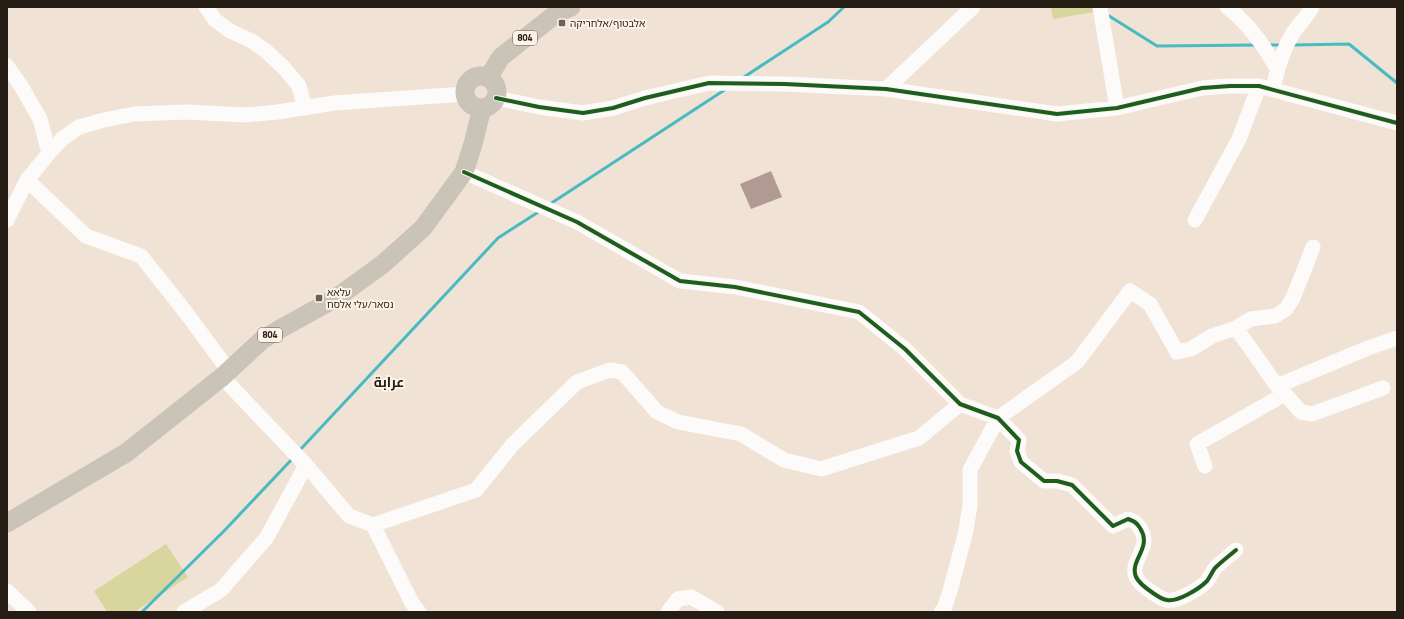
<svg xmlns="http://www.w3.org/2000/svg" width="1404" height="619" viewBox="0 0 1404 619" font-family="'Titillium Web',Cairo,'Noto Sans Hebrew',sans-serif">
<rect width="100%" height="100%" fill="#f0e2d4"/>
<!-- green -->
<path fill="#d9d59f" d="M1051,7H1093L1094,12L1053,19Z
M166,544L188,577L134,612H107L94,591Z"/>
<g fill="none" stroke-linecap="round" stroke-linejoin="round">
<!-- stream -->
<path stroke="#48bbc2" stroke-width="3" d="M1106,14L1157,46L1257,45
M1269,45H1281
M1293,45L1349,44L1397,83
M744,77L828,22L844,7
M550,204L726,89
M299,451L498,238L540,211
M142,612L224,531L294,457"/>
</g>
<!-- building -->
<path fill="#b19a94" d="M771,171L782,197L751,209L740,184Z"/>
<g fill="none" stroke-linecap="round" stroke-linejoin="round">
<!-- minor -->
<path stroke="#fdfbf9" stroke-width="15" d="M206,7L215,20L230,31L252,41L266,51L284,68L299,86L305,108
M1100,7L1117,108
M1227,7C1248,23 1264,45 1277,69
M7,66L21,86L40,119L49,153
M886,89L973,7
M1273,90C1277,69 1282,51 1293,33C1299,24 1307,17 1312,7
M496,98L539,107L583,113L613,108L645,98L709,83L785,84L886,89L1057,114L1117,108L1202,88L1230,86H1259L1397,123
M464,172L577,222L680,281L735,287L859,312L905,349L960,404L998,418L1019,440L1017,451L1021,462L1044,481H1057L1072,485L1113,526L1128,519C1134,521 1136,522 1140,528C1153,548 1129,560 1136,577C1139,583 1147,589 1153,593C1158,596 1161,599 1167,600C1178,602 1199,589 1207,581C1210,577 1212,572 1215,568C1221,562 1229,556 1236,550
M27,180L86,236L141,256L184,310L229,371
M7,220L27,180L49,153L63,138L79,127L104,120L134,114L186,112L246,115L278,112L334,103L465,94
M1195,220L1239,139L1259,86
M1236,328L1251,319L1275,316L1286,309L1293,298L1313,247
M222,377L306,465L349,516L373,525L412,603L419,612
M1277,386L1368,348L1397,338
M1285,394L1301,412L1312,414L1383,388
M373,525L476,490L513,444L577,382L610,370L622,372L657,412L678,422L741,434L784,460L821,469L919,438L960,404
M7,591L29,612
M184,612L221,590L267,537L306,465
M668,612L678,599L691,597L717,612
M941,612L944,609L950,591L965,535L970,506V470L998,418L1077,362L1130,291L1150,304L1177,352L1191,349L1212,336L1236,328L1277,386L1285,394L1197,444L1205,466"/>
<!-- major -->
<path stroke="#c9c3b8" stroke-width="19" d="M465 92a16 16 0 1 1 32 0a16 16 0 1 1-32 0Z
M488,78L501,57L557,13L571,7
M7,523L126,453L222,377L262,340L280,329L336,298L383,264L423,228L464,172L473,144L482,108"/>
<!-- cycleway casing -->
<g stroke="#fcf2e8" stroke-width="6">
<path id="cycleway" d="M496,98L539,107L583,113L613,108L645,98L709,83L785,84L886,89L1057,114L1117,108L1202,88L1230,86H1259L1397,123
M464,172L577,222L680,281L735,287L859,312L905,349L960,404L998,418L1019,440L1017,451L1021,462L1044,481H1057L1072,485L1113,526L1128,519C1134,521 1136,522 1140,528C1153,548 1129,560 1136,577C1139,583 1147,589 1153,593C1158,596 1161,599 1167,600C1178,602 1199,589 1207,581C1210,577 1212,572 1215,568C1221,562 1229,556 1236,550"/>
</g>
<!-- cycleway -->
<use href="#cycleway" stroke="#1b5e20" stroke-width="4"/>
</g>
<!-- markers -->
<g fill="#6c6157" stroke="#fcf2e8" stroke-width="1.5">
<rect x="558" y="19" width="8" height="8" rx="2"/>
<rect x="315" y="294" width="8" height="8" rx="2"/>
</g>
<g text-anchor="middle" stroke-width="4" stroke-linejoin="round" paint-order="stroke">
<!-- shield labels -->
<g fill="#fcf2e8" stroke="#665c53" stroke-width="1">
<rect x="513" y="31" width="24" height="14" rx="3"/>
<rect x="258" y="328" width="24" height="14" rx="3"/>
</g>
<g font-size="9" font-weight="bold" fill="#251c13">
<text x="525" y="41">804</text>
<text x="270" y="338">804</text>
</g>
<!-- poi labels -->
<g font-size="10" fill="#251c13" stroke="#fcf2e8" text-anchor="start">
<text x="570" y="27">אלבטוף/אלחריקה</text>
<text x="327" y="296">עלאא<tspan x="327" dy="12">נסאר/עלי אלסח</tspan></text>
</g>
<!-- district labels -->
<g font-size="14" font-weight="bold" fill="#251c13" stroke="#fcf2e8">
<text x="389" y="387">عرابة</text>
</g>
</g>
<!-- border -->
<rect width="1404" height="619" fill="none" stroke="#251c13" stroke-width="16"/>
</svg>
